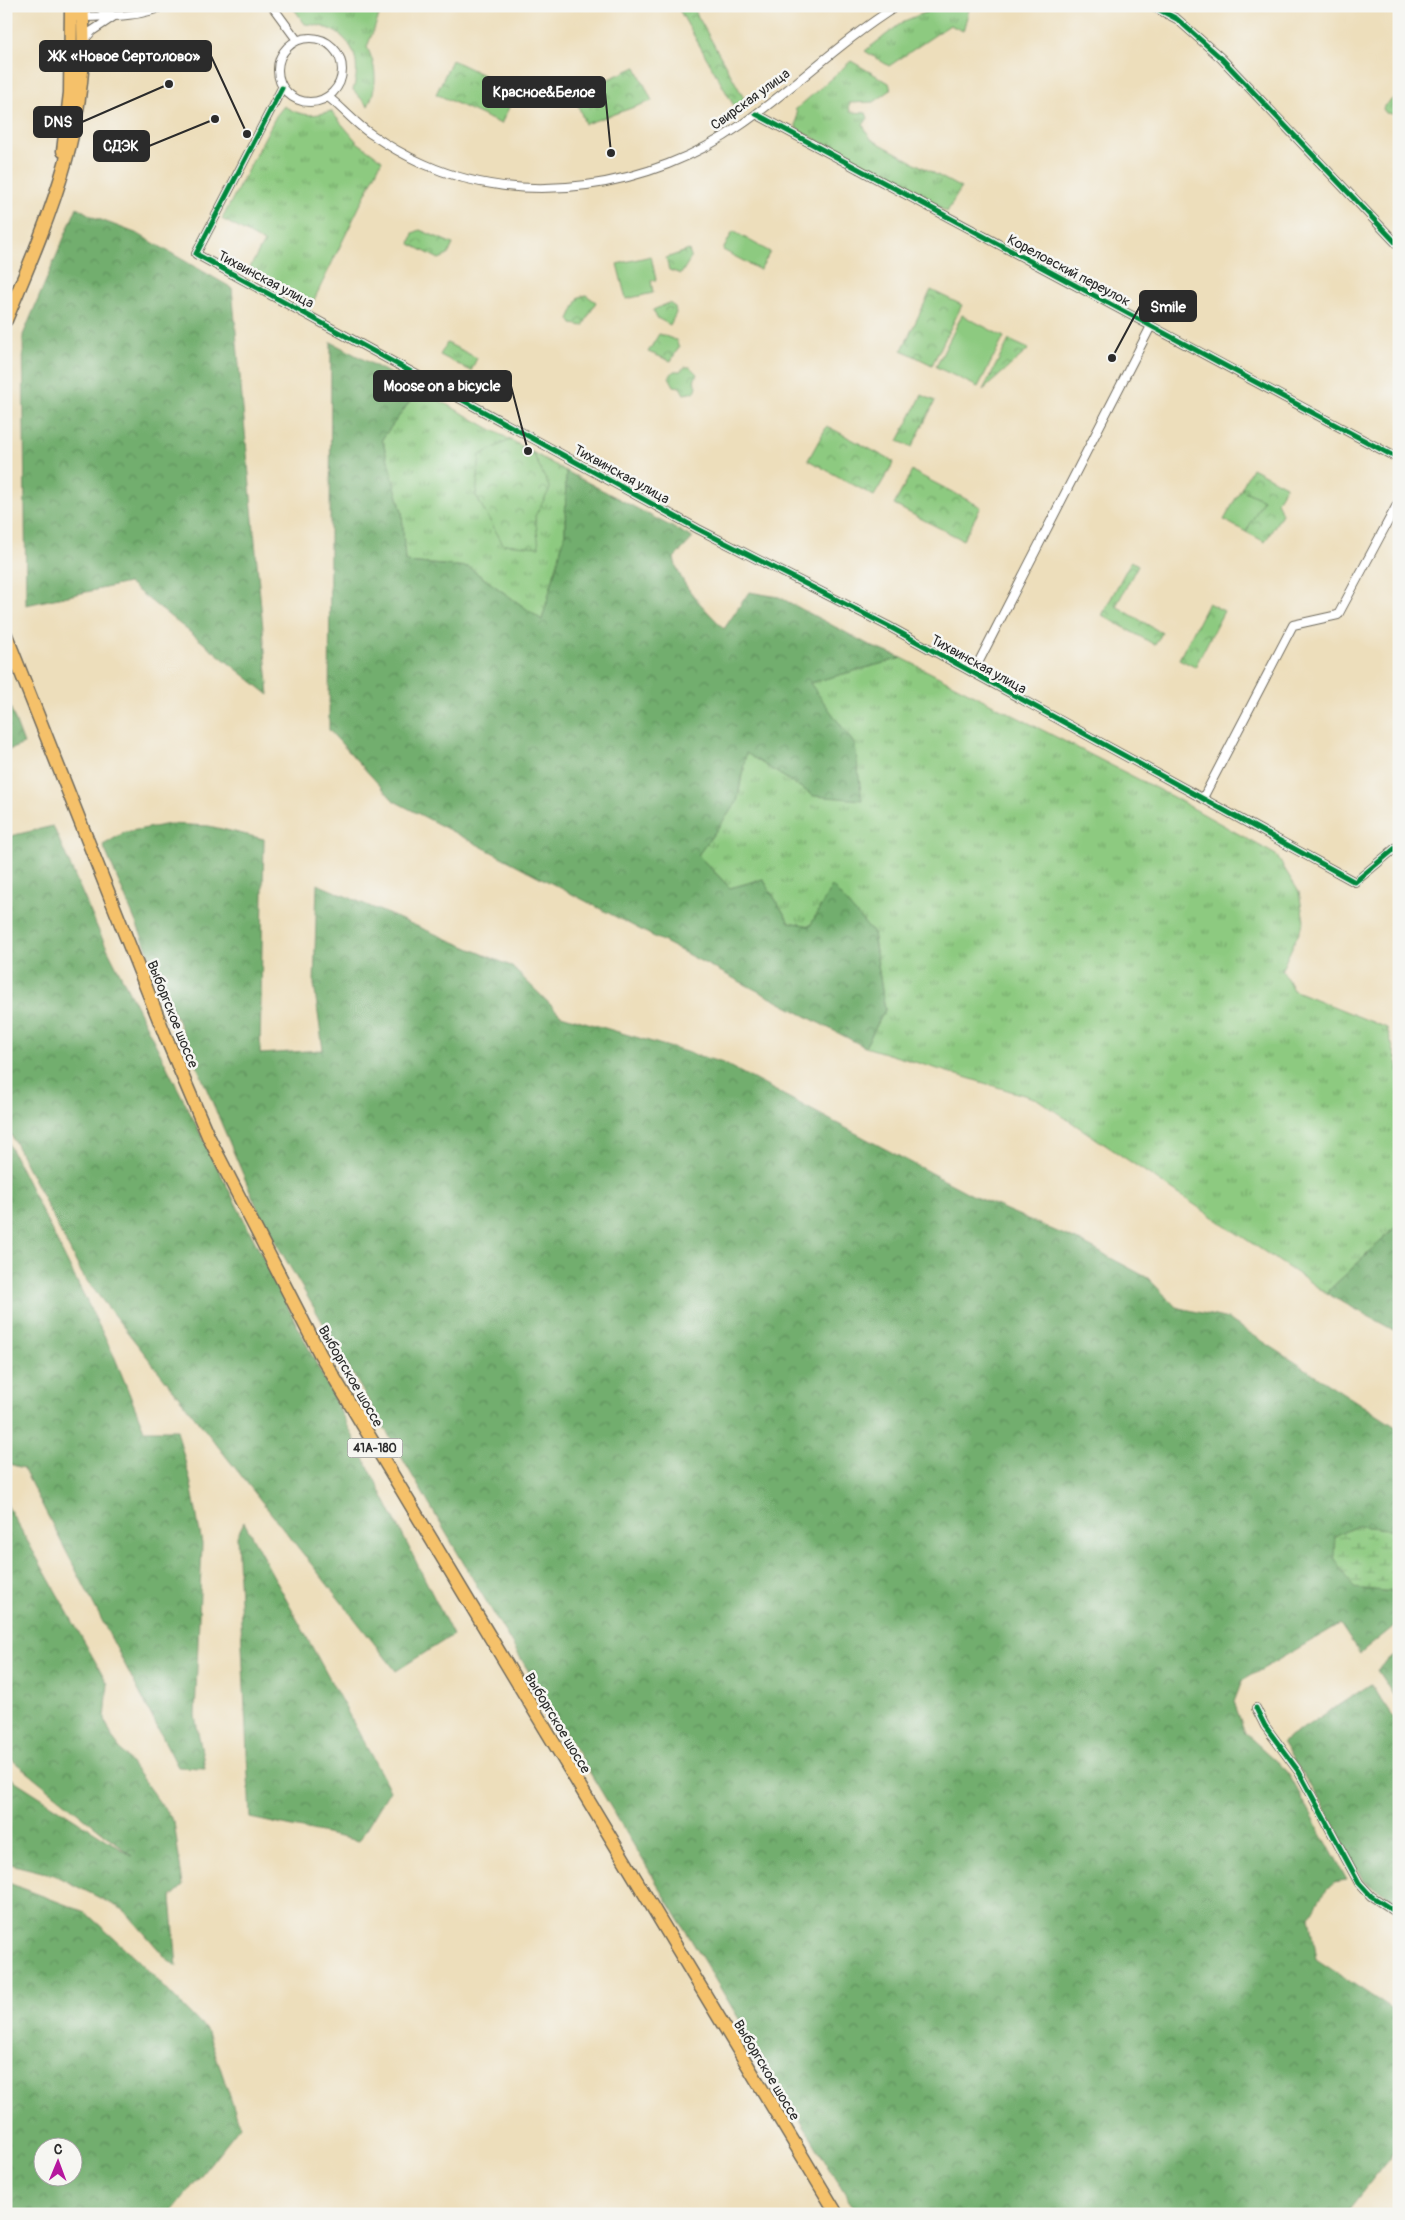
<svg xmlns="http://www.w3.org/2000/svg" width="1405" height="2220" viewBox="0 0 1405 2220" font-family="Pangolin,sans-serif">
<defs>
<pattern id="grass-tufts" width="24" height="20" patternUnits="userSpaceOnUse" patternTransform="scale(1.25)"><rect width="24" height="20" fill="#8dca80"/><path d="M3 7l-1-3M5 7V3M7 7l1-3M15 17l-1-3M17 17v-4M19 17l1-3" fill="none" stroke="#73a469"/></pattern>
<pattern id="forest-crowns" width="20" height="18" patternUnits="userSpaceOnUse" patternTransform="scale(1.25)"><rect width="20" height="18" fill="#72ae6e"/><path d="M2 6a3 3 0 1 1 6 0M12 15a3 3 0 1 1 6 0" fill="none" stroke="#5e8e5b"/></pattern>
<pattern id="wetland-marsh" width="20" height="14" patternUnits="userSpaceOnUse" patternTransform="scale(1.25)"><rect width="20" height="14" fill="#8dca80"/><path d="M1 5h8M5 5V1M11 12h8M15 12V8" fill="none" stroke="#73a469"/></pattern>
<pattern id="park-crowns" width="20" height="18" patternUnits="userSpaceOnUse" patternTransform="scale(1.25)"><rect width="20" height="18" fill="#8dca80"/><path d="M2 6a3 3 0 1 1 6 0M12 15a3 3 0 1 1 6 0" fill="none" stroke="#73a469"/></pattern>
</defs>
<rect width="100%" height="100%" fill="#f6f6f2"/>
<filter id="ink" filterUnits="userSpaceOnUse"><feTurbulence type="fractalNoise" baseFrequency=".02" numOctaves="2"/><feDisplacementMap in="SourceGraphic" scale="10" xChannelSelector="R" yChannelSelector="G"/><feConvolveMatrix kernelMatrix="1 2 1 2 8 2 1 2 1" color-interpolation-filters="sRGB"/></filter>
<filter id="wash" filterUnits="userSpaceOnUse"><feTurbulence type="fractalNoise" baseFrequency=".0096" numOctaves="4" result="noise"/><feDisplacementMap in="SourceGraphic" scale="20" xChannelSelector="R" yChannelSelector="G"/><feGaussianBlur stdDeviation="1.12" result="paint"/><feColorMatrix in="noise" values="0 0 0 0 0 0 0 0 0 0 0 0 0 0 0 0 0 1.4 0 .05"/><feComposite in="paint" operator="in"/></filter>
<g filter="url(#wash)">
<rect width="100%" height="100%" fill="#eddebb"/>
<!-- grass -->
<path fill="url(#grass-tufts)" stroke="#5c7a56" d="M292,6H383L367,47C377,68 378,85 368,106L353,90C365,52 345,26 305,24Z
M942,6H970L963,31L950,25L889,66L865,51L904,21Z
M851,61L889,83L891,90L874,102L849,103L850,112L866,113L868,118L863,125L871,139L961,188L947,212L796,128L797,112L795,110Z
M284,106C300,116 313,117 331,111L357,142L382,160L311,306L248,271L264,242L222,219L276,116Z
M447,343L477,358L471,371L440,355Z
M419,389L566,471L565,534L542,620L468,567L405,562L402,512L382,439Z
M922,395L935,401L912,447L898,441Z
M902,658L1173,797L1276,855L1299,892L1304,921L1282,969L1293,990L1387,1028L1399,1068V1224L1326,1293L1037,1099L865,1047L885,1010L873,933L832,887L810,926L789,922L763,879L730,888L698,855L737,802L746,752L814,796L855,745L809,683Z"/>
<!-- forest -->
<path fill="url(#forest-crowns)" stroke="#4e6c4c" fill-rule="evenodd" d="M77,207L93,217L138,234L232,288L269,695L128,583L26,605L23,335Z
M331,342L419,389L382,439L402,512L405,562L468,567L542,620L565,534L566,471L693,538L674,558C680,587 705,608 724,629L749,592L779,597L873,647L902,658L810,683L855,745L862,800L814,796L746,753L737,802L698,855L730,888L763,879L789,922L810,926L832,886L873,933L885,1010L865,1047L394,801L329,730Z
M6,696L24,744L6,751Z
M170,824L209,826L264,839L260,1054L323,1050L314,984L317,884L511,966L561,1015L723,1063L976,1197L1081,1242L1148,1278L1176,1307L1228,1319L1399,1429V1530L1357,1526L1335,1536L1354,1588L1395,1592L1399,1598V1622L1360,1654L1340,1624L1242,1681L1234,1702L1245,1733L1287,1771L1347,1880L1334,1882L1319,1899L1309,1917L1316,1959L1399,2014V2146L1345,2214H857L480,1591L262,1219L103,845L125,832Z
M53,826L101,936L453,1635L396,1671L83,1276L6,1125V837Z
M6,1139L115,1358L144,1430H177L191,1484L202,1544L195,1716L205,1768L178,1767L23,1468L6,1463Z
M1399,1224V1333L1326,1293Z
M6,1503L108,1684L105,1720L113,1739L174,1822L183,1886L171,1897L177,1967L165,1957L124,1910L54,1875L6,1863V1775L132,1856L6,1755Z
M244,1522L390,1790L359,1841L250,1818L237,1536Z
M1399,1652V1704L1377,1670Z
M1371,1684L1396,1721L1399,1715V1903L1363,1881L1328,1814L1282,1742Z
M6,1882L85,1912L138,1960L208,2032L240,2126L170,2214H9L6,2210ZM42,2148H72V2178H42Z"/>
<!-- wetland -->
<path fill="url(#wetland-marsh)" stroke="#5c7a56" d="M1357,1526L1399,1530V1598L1395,1592L1354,1588L1334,1557L1335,1536Z"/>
<!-- park -->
<path fill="url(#park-crowns)" stroke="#5c7a56" d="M677,6H692L745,100L734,106Z
M452,60L517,91L501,124L436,94Z
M636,67L652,101L585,124L574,94Z
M1399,94V115L1386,113L1383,109L1384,106Z
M420,230L453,244L448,255L439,259L410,244L413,233Z
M689,250L691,258L681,274L669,270L666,258Z
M931,290L962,305L932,365L902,350Z
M586,295L596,302L583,326L572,324L569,319L579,297Z
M669,303L675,307L676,313L670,325L657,318L653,310Z
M659,334L676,340L679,347L671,361L648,352Z
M1009,340L1029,349L983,390Z
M685,367H690L697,374L694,381L697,386L695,392L684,394L680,387L674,386L669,377L674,371H680Z
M827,426L894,462L874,496L808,460Z
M510,440L533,453L550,489L535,516L539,547L503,544L476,496L480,455Z
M1252,468L1286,486L1277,501L1282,514L1265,542L1246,532L1263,500L1241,489Z
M912,471L981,507L963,540L894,505Z
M1131,561L1138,565L1116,606L1162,633L1155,645L1102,615Z
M1208,603L1224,611L1195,667L1179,659Z"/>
<!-- pitch -->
<path fill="#8dca80" stroke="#5c7a56" d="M733,231L770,252L760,270L723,250Z
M651,256L656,280H651L653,293L626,299L617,264Z
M962,315L1004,337L978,387L936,367Z
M1241,489L1263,500L1246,532L1224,520Z"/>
</g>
<g filter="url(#ink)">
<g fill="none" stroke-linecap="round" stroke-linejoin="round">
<!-- minor casing -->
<g stroke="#6f6a5d" stroke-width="10">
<path id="minor" d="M95,6L111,14
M272,6L297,40
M1152,6L1177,19L1221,58L1399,246
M79,17C107,16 137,18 163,6
M278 70a32 32 0 1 1 64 0a32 32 0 1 1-64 0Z
M84,40L92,31L113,17
M282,88L196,254L698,529L888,626L1355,882L1399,845
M328,97C343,108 355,124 371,134C387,145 406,156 424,164C524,209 652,188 741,125C794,88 841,41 897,6
M756,114L1399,459
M973,673L1151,326
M1203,798L1293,625L1338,615L1399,501
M1256,1708L1265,1726L1299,1772L1359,1883L1371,1896L1399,1914"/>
</g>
<!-- primary casing -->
<g stroke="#6f6a5d" stroke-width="15">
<path id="primary" d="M63,151L70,93L71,6
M6,320C49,218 92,120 82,6
M6,635L165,1035L208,1136L320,1354L837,2214"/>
</g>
<!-- minor -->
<use href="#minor" stroke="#fff" stroke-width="8"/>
<!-- primary -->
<use href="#primary" stroke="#f5c16b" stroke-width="12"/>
<!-- cycleway casing -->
<g stroke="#f6f6f2" stroke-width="8">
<path id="cycleway" d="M1152,6L1177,19L1221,58L1399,246
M282,88L196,254L698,529L888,626L1355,882L1399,845
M756,114L1399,459
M1256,1708L1265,1726L1299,1772L1359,1883L1371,1896L1399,1914"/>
</g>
<!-- cycleway -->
<use href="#cycleway" stroke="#00873e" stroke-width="5"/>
</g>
</g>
<g text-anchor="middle" stroke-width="5" stroke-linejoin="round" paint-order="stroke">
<!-- shield labels -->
<rect fill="#f6f6f2" stroke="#686867" stroke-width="1" x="347.5" y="1438.5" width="55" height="19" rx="4"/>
<g font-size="12" font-weight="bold" fill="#2b2b2b">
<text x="375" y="1452">41А-180</text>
</g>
<!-- street labels -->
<g font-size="14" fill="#2b2b2b" stroke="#f6f6f2">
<text transform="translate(750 99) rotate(-36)" y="5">Свирская улица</text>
<text transform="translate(1069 270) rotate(28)" y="5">Кореловский переулок</text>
<text transform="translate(266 279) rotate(28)" y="5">Тихвинская улица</text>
<text transform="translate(622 474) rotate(29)" y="5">Тихвинская улица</text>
<text transform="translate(979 664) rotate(29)" y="5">Тихвинская улица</text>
<text transform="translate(173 1014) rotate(68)" y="5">Выборгское шоссе</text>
<text transform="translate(351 1376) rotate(60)" y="5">Выборгское шоссе</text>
<text transform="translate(558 1723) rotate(59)" y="5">Выборгское шоссе</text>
<text transform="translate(767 2070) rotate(59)" y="5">Выборгское шоссе</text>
</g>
</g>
<!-- callouts -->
<path fill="none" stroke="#2b2b2b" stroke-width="2" d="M247 134L211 56M611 153L605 92M169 84L82 122M215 119L149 146M1112 358L1140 306M528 451L511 386"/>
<g fill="#2b2b2b" stroke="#f6f6f2" stroke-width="2">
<circle cx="247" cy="134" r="5"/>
<circle cx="611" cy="153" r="5"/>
<circle cx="169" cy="84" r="5"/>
<circle cx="215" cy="119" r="5"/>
<circle cx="1112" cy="358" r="5"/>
<circle cx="528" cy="451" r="5"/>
</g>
<g fill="#2b2b2b" stroke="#2b2b2b" stroke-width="2">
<rect x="40" y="41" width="171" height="30" rx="5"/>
<rect x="483" y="77" width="122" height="30" rx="5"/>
<rect x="34" y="107" width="48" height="30" rx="5"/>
<rect x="94" y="131" width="55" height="30" rx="5"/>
<rect x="1140" y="291" width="56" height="30" rx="5"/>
<rect x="374" y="371" width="137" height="30" rx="5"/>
</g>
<g font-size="15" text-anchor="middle" font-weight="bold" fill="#fff">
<text x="125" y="61">ЖК «Новое Сертолово»</text>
<text x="544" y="97">Красное&amp;Белое</text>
<text x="58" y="127">DNS</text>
<text x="121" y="151">СДЭК</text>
<text x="1168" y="312">Smile</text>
<text x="442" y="391">Moose on a bicycle</text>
</g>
<!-- margin -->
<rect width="1405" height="2220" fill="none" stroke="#f6f6f2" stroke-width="25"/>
<!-- north arrow -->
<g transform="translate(58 2162) rotate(1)"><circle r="24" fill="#f6f6f2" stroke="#a5a5a2"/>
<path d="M0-4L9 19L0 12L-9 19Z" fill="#b5179e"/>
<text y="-8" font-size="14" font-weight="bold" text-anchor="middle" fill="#2b2b2b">С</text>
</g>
</svg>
